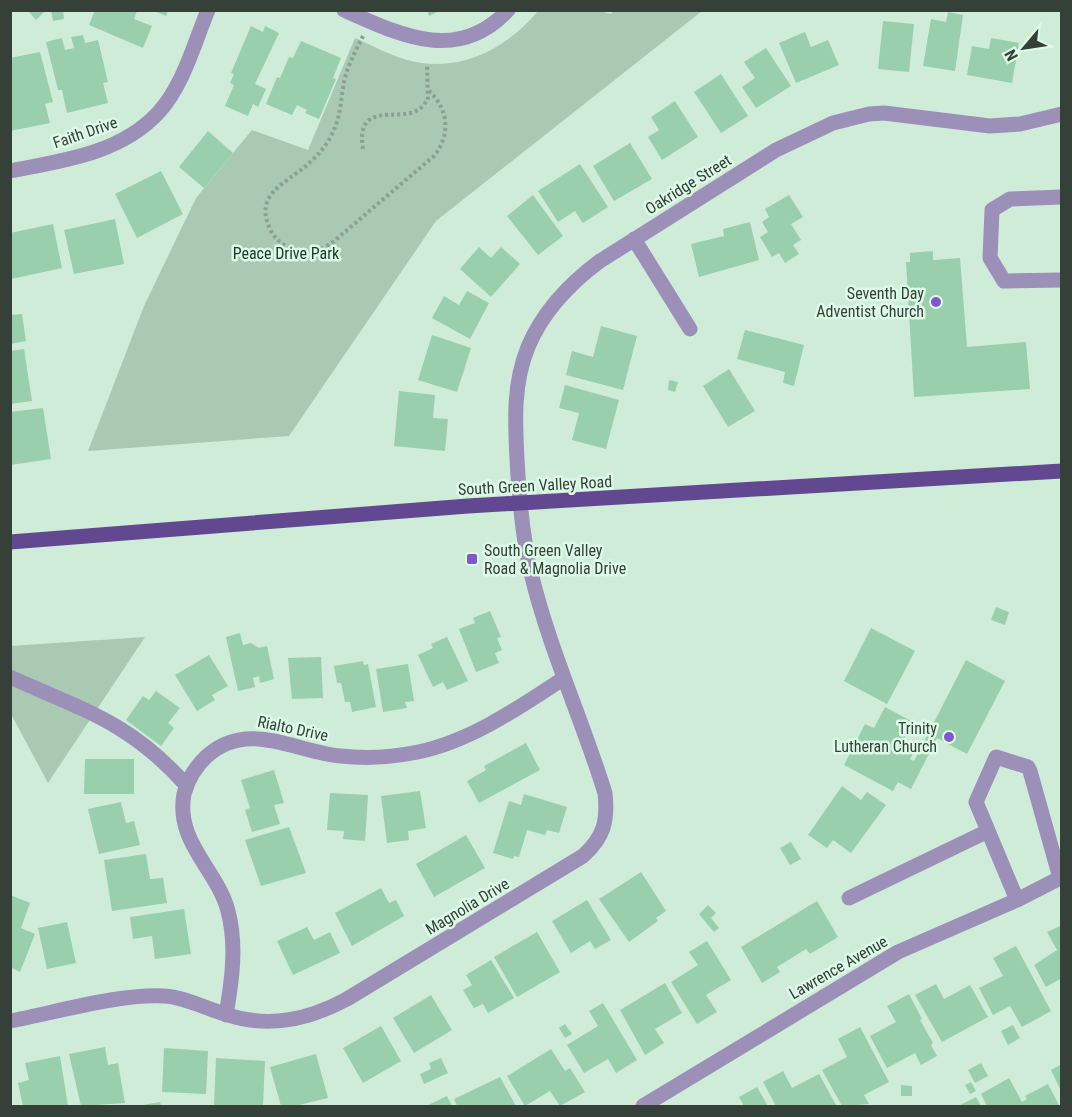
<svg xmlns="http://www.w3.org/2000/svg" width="1072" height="1117" viewBox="0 0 1072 1117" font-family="'Roboto Condensed',sans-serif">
<rect width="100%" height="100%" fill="#cfecd9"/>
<!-- green -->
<path fill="#a9c9b3" d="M615,11H702L436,221L289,436L88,451L144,306L196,198L252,130L308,150L355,38C373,46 392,56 411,61C461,73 507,48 538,11H601L610,14Z
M145,637L48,783L11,714L10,646Z"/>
<!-- building -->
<path fill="#99cfac" d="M27,10H46L36,20Z
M51,10H63L64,19L53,21Z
M95,10L137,11L134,19L152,26L143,48L89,25Z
M152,10H168L166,16Z
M427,10H441L429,16Z
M948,12L963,15L955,71L923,66L931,19L946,22Z
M883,21L914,24L909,72L878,69Z
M251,26L263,32L265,26L279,33L255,84L266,89L258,107L253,104L248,116L225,106L234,85L230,83L234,74L231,73Z
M805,32L811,47L828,40L839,65L796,83L779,43Z
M83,35L85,43L98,40L108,82L103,83L108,103L67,113L62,90H58L46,42L62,38L65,50L74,48L71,37Z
M991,38L1019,43L1012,83L967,75L972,46L989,49Z
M301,41L341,58L333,78L336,79L319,119L305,113L307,110L297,105L292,115L266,104L277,77L280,78L289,57L293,58Z
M766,48L791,86L756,108L742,87L755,78L744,62Z
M40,52L53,102L45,104L50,123L10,131V58Z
M721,74L748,116L721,133L694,92Z
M675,101L698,137L662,160L648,137L659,130L651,117Z
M208,131L233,153L204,188L179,167Z
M630,143L652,179L614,201L593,166Z
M580,164L608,207L583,223L575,211L558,222L538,191Z
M161,171L183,214L137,238L115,194Z
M533,195L563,236L538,255L507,216Z
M789,195L803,217L791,224L801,240L793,245L799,254L785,263L779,253L772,257L760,237L768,232L762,222L769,217L765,209Z
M115,219L124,264L74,274L64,230Z
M750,222L759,260L699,277L691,244L724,236L723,229Z
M53,224L62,268L11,279L10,233Z
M479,247L491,258L501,247L520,264L491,297L460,269Z
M933,251V260L960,258L967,347L1026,342L1030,389L914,397L906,262H910V253Z
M467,291L489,303L470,339L432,318L444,296L459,305Z
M22,314L26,341L10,344V315Z
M601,326L637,336L623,390L566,375L572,351L593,357Z
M745,330L804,345L794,386L783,383L785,372L737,359Z
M432,335L471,348L457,392L418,380Z
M24,349L32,401L10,404V351Z
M729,369L755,411L728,427L703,386Z
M669,380L678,382L675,392L668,390Z
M565,385L619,400L606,449L572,440L579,413L559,408Z
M399,391L435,395L433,418L448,419L445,451L394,446Z
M43,408L51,459L10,465V412Z
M996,607L1009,612L1005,625L991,620Z
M490,611L501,637L497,638L502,650L495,653L499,663L476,672L459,629L475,623L473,618Z
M871,628L915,651L887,704L844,681Z
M240,633L243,645L251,643L259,648L267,646L274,679L260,683L259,676L253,678L255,687L238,691L226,637Z
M447,637L468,681L447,690L443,682L433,687L418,655L433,648L431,644Z
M209,655L228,686L212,695L215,700L197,711L175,675Z
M321,657L323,698L292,699L288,658Z
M966,660L1005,681L967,754L937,738L911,789L898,782L893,791L844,765L865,724L874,728L885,707L913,722L902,743L915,750L910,759L914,761Z
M363,661L364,665L368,664L376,707L352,712L350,702H345L341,683H337L334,666Z
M408,664L414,701L405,702L407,708L383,712L376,669Z
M156,691L180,708L168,723L174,728L161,746L126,720L143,696L149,700Z
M526,743L540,770L479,803L467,781L486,770L484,766Z
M85,759H134V794H84Z
M274,770L284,803L274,805L280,824L252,832L245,810L250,808L241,780Z
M842,786L861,800L867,792L886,805L851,853L833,840L827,848L808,835Z
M420,791L426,828L408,831L409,840L387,843L381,796Z
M330,793L368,795L365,841L343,839L344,831L327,830Z
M524,794L567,807L559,833L547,830L545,835L527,830L519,857L514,856L513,859L493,853L509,801L521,805Z
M121,802L126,823L134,821L140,845L99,854L88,809Z
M289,827L306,873L261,886L245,840Z
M466,835L485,868L434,897L416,864Z
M791,842L801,859L790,865L780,848Z
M146,854L150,879L163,878L167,903L112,911L104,860Z
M641,872L666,911L656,918L658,921L629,942L599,899Z
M381,888L389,903L396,900L404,916L352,946L335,913Z
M10,895L30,903L21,928L35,934L20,972L10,967Z
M587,900L611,940L595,949L590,941L571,953L552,921Z
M817,901L838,937L810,954L806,949L777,967L780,972L762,983L741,947Z
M708,905L716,913L711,918L719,928L714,932L699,914Z
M184,909L191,954L155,959L152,936L133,939L130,917Z
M67,922L76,963L47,969L38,928Z
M1062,925V978L1046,987L1034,965L1057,950L1047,932Z
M307,927L314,940L330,932L340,953L293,975L277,941Z
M537,932L560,972L517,997L494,957Z
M707,941L731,980L706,995L717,1012L697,1024L671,982L698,965L689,952Z
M1016,946L1051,1011L1022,1027L1010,1006L993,1015L979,988L1003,976L993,958Z
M491,960L514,998L488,1013L483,1004L474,1008L463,990L472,985L466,975Z
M665,983L682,1013L655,1029L664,1043L645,1055L620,1010Z
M936,984L944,999L970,985L988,1017L942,1042L915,995Z
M909,994L922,1019L920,1020L933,1043L931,1045L937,1056L921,1065L915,1053L887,1068L870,1036L896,1022L887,1006Z
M431,995L452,1030L414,1053L393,1018Z
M603,1003L637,1060L616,1073L608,1059L584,1073L567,1045L598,1026L589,1011Z
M565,1024L572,1034L565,1038L559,1028Z
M1013,1025L1020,1038L1008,1045L1001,1031Z
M381,1026L401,1061L363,1083L343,1048Z
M860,1027L889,1082L864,1095L869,1104L842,1106L822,1070L847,1057L838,1039Z
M105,1047L108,1065L118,1063L125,1103L81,1106L69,1054Z
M164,1048L208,1051L206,1094L162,1092Z
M551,1049L565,1071L570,1068L585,1092L560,1106L550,1091L525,1106L507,1076Z
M316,1054L328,1098L295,1106H281L270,1067Z
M60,1056L68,1106H23L18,1083L29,1080L25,1063Z
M216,1058L265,1061L263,1106H214Z
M441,1058L448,1073L424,1084L420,1074L431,1069L429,1063Z
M981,1063L988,1076L975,1083L968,1070Z
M1062,1064V1093L1051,1070Z
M783,1071L792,1088L819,1074L836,1105L776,1106L763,1082Z
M500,1077L516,1106H457L454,1099Z
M1009,1078L1022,1102L1027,1099L1025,1096L1048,1084L1059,1105L987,1106L981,1094Z
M971,1082L976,1091L970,1094L965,1085Z
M901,1085L912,1086V1096H901Z
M757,1087L768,1106H744L739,1097Z
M447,1096L452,1106H426Z
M976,1097L981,1106H958Z
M160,1102L161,1106H143V1105Z"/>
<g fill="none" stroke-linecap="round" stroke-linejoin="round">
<!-- path -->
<path stroke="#8aa092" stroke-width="4" stroke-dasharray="3 3" stroke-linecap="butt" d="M363,36C356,50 347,67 344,82C341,97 341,113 335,127C330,141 319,155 308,164C286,184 252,194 271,231C279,246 296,251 313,254L333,242L434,156C451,135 449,109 428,90
M363,149C355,100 399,122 418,110C422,108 425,103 428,100L427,64"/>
<!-- minor -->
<path stroke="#9c90b9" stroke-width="15" d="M344,10C400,35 458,64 508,10
M10,171C61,161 120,154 158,113C183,86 194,44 208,10
M1062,197L1010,199L992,210L990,258L1004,281L1062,280
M634,239L690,329
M10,677C85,711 130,722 187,786
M849,898L988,831
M1017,900L976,802L996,757L1028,767L1030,771L1060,878
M226,1015C232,980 237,945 228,911C217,869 175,842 184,794C188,779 196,766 207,756C248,719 295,752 341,756C367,759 393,757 418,752C471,741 520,707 564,678
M10,1021C53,1013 122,993 164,996C185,997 204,1008 225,1014C268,1029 308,1020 347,999L583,856C604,837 608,821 605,793C582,719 549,648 531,573C522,536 519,497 517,459C515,421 513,384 528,347C543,311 569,284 600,261L776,150L833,123L869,114L884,113L990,126L1020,124L1062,114
M643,1106L898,952L1017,900L1062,877"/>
<!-- major -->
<path stroke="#624891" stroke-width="15" d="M10,542L468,506L1062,471"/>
</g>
<!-- markers -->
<g fill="#8355ce" stroke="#ddfae6" stroke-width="2">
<circle cx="936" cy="302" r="6"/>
<rect x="466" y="553" width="12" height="12" rx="3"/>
<circle cx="949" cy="737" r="6"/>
</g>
<g text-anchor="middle" stroke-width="5" stroke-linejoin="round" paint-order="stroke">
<!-- street labels -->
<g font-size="16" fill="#344038" stroke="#ddfae6">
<text transform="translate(85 132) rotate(-19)" y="6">Faith Drive</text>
<text transform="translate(688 184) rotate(-32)" y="6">Oakridge Street</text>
<text transform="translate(535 485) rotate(-3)" y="6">South Green Valley Road</text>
<text transform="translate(293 728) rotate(12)" y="6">Rialto Drive</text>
<text transform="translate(467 906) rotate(-31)" y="6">Magnolia Drive</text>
<text transform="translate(838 967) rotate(-30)" y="6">Lawrence Avenue</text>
</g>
<!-- park labels -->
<g font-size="16" fill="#164028" stroke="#ddfae6">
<text x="286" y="259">Peace Drive Park</text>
</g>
<!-- poi labels -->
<g font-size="16" fill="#344038" stroke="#ddfae6" text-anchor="end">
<text x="924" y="299">Seventh Day<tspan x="924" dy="18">Adventist Church</tspan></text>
<text x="484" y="556" text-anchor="start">South Green Valley<tspan x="484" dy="18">Road &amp; Magnolia Drive</tspan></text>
<text x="937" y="734">Trinity<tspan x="937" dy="18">Lutheran Church</tspan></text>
</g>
</g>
<!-- border -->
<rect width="1072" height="1117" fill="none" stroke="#344038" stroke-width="24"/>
<!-- north arrow -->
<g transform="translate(1024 48) rotate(241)" stroke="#ddfae6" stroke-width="4.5" paint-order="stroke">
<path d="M0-4.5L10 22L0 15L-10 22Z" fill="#344038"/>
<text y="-9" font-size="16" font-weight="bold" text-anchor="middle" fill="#344038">N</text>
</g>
</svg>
